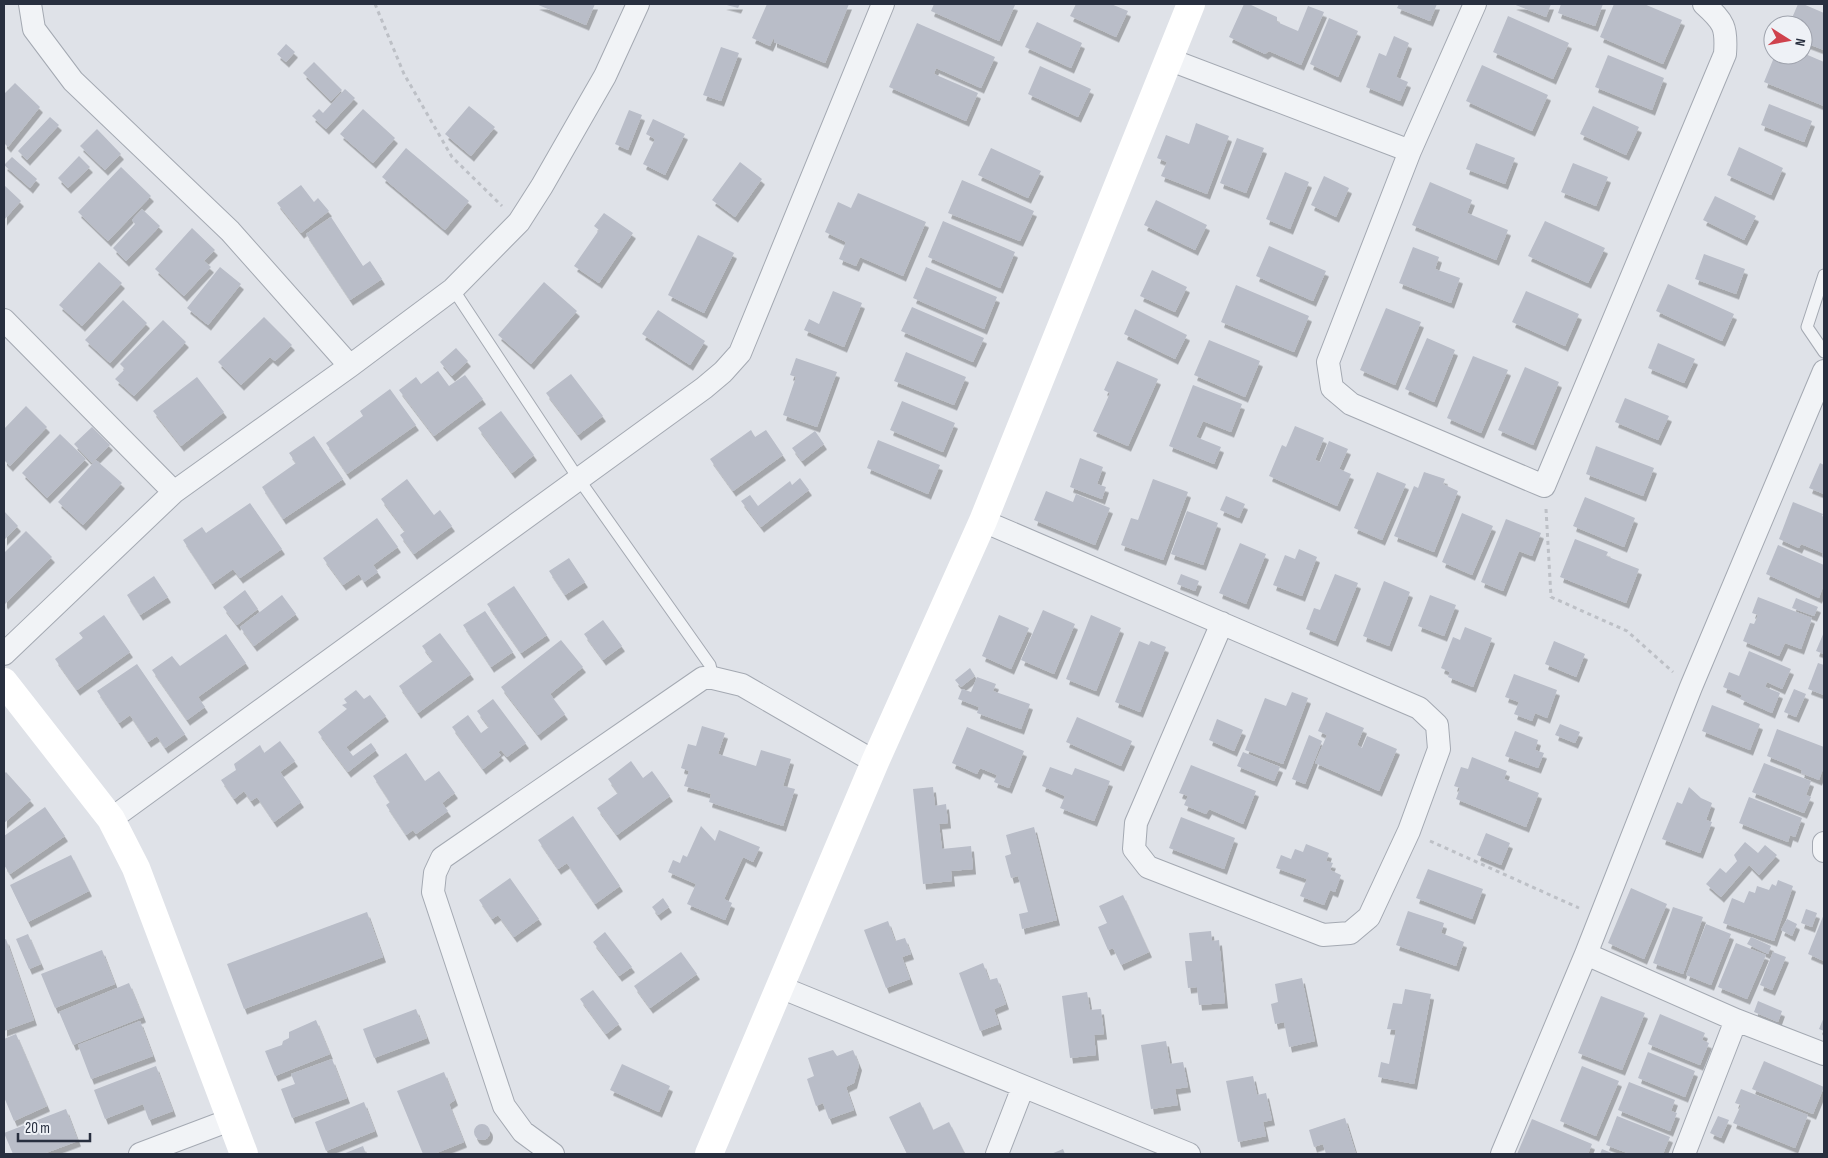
<svg xmlns="http://www.w3.org/2000/svg" width="1828" height="1158" viewBox="0 0 1828 1158" font-family="'Sofia Sans Condensed',sans-serif">
<defs>
<filter id="shadow"><feDropShadow dx="3" dy="5.5" stdDeviation="0" flood-color="#0004"/></filter>
</defs>
<rect width="100%" height="100%" fill="#dfe2e8"/>
<!-- building -->
<path fill="#b9bdc8" filter="url(#shadow)" d="M536,4H595L586,25Z
M723,4H740L738,8Z
M767,4H849L825,63L774,42V37L770,46L752,38Z
M934,4H1012L1015,5L999,41L931,11Z
M1076,4H1111L1128,11L1116,37L1070,16Z
M1244,4H1249L1277,17V22L1298,31L1308,6L1324,12L1301,65L1269,51L1265,54L1229,37Z
M1399,4H1437L1430,21L1397,8Z
M1513,4H1551L1546,17Z
M1561,4H1603L1595,26L1558,13Z
M1614,4H1644L1682,20L1663,64L1600,37Z
M1798,4H1803L1824,13V50L1803,42V25H1789Z
M1508,16L1569,43L1553,79L1493,52Z
M1329,18L1358,31L1338,77L1310,64Z
M1037,22L1082,43L1071,68L1025,47Z
M917,23L995,57L981,88L936,68L934,74L978,93L966,121L889,87Z
M1394,36L1409,43L1396,77L1408,82L1400,101L1366,87L1379,53L1386,56Z
M286,44L295,52L286,62L277,54Z
M721,47L739,53L721,101L703,95Z
M1803,53L1824,62V106L1764,82L1775,55H1803Z
M1608,55L1664,78L1652,110L1595,87Z
M314,62L342,90L331,101L303,73Z
M1482,65L1548,95L1532,131L1466,101Z
M1040,66L1091,89L1078,117L1028,94Z
M15,83L40,107L8,147L4,143V94Z
M345,89L355,98L326,129L312,116L319,109L323,113Z
M1769,104L1812,121L1804,142L1761,125Z
M469,106L495,127L471,156L445,134Z
M1593,106L1639,127L1626,155L1580,134Z
M363,109L395,138L373,163L340,134Z
M629,110L642,115L628,150L615,144Z
M50,117L59,125L27,160L18,151Z
M653,119L685,134L665,175L643,164L655,139L646,134Z
M1196,123L1229,136L1207,194L1161,176L1167,162L1157,158L1166,135L1189,144Z
M97,129L121,154L105,170L80,146Z
M1237,138L1264,148L1246,193L1220,183Z
M1476,143L1515,158L1505,184L1466,169Z
M1739,147L1783,168L1771,195L1727,175Z
M406,148L469,201L445,230L382,177Z
M991,148L1041,171L1028,198L978,175Z
M79,156L90,167L68,188L58,178Z
M12,157L37,179L30,188L4,165Z
M740,162L762,179L735,217L712,200Z
M1573,163L1608,177L1596,206L1561,192Z
M121,167L151,196L108,241L78,212Z
M1285,172L1309,182L1290,229L1266,219Z
M1324,176L1349,188L1336,217L1311,205Z
M962,180L1034,211L1020,241L948,213Z
M1430,182L1472,200L1467,213L1508,230L1496,260L1412,225Z
M4,185L21,201L4,220Z
M301,185L314,202L318,198L329,211L301,233L277,203Z
M858,193L926,222L903,276L860,257L856,266L839,259L846,242L825,232L838,202L851,208Z
M1715,196L1756,216L1744,240L1703,220Z
M1156,200L1207,225L1195,250L1144,225Z
M142,209L160,226L126,261L113,248L135,224L132,220Z
M604,213L633,233L599,283L574,266L599,230L594,226Z
M331,217L363,266L370,261L382,279L350,300L306,234Z
M943,221L1015,252L1000,288L928,257Z
M1545,221L1605,248L1588,283L1528,256Z
M192,228L215,250L204,261L211,267L184,296L155,269Z
M698,235L734,253L704,313L668,295Z
M1269,246L1326,271L1313,301L1256,276Z
M1413,247L1439,257L1435,269L1460,278L1451,303L1399,283Z
M1704,254L1745,269L1736,294L1695,279Z
M99,262L122,283L82,326L59,305Z
M220,267L241,284L208,325L187,308Z
M926,267L997,297L984,329L913,298Z
M1152,270L1187,287L1175,312L1140,296Z
M544,282L577,311L531,364L498,335Z
M1668,284L1734,314L1722,341L1656,311Z
M1236,285L1309,316L1294,352L1221,322Z
M833,291L862,303L844,347L804,330L809,319L819,324Z
M1526,291L1579,314L1565,346L1512,322Z
M123,300L147,323L110,363L85,340Z
M912,307L984,338L973,362L901,331Z
M1386,308L1421,322L1395,385L1360,370Z
M1135,309L1187,335L1175,359L1124,334Z
M658,310L705,341L690,365L642,334Z
M264,317L292,345L275,361L270,357L241,385L218,362Z
M163,320L186,342L134,396L115,379L125,369L120,364Z
M1427,338L1455,350L1434,402L1405,389Z
M1209,340L1260,361L1245,397L1194,375Z
M1658,343L1695,359L1684,383L1648,368Z
M456,348L468,361L452,376L440,362Z
M906,352L966,377L954,405L894,381Z
M1473,356L1508,370L1481,433L1447,418Z
M796,358L837,372L817,427L783,415L796,377L790,375Z
M1117,361L1158,379L1128,446L1093,431L1110,393L1104,390Z
M1525,367L1559,382L1533,445L1498,430Z
M438,371L449,386L465,375L483,399L434,436L399,390L416,377L421,384Z
M571,374L603,416L578,435L546,393Z
M197,377L224,412L181,446L153,411Z
M1193,385L1242,404L1231,432L1203,421L1196,437L1221,447L1214,464L1169,446Z
M390,389L416,425L347,474L326,443L363,416L360,411Z
M1625,398L1669,416L1658,440L1615,422Z
M902,401L955,423L943,452L890,430Z
M26,406L47,427L10,466L4,460V429Z
M501,411L534,455L512,473L478,428Z
M1295,426L1324,438L1315,460L1320,462L1329,441L1348,449L1339,469L1351,474L1337,506L1269,476L1282,445L1286,447Z
M92,427L110,445L92,463L74,444Z
M751,430L755,437L766,430L783,455L733,491L710,459Z
M815,431L824,444L802,461L792,448Z
M60,434L86,459L47,498L22,473Z
M314,436L343,479L283,519L262,487L296,463L289,453Z
M878,440L940,465L928,494L867,468Z
M1596,446L1654,468L1643,496L1586,474Z
M1080,458L1103,467L1097,484L1106,487L1102,499L1070,487Z
M96,460L122,483L83,525L58,502Z
M1820,463L1824,465V494L1809,488Z
M1377,472L1406,484L1382,540L1354,528Z
M1424,472L1445,479L1443,484L1458,491L1434,552L1394,536L1414,486L1418,488Z
M800,478L809,490L761,527L741,501L750,495L758,506L790,481L792,485Z
M407,479L434,515L440,510L452,526L414,554L400,535L405,531L381,499Z
M1153,479L1188,492L1163,560L1121,545L1131,518L1138,520Z
M1046,491L1073,502L1076,494L1110,508L1095,545L1034,520Z
M1226,496L1245,504L1239,518L1220,510Z
M1585,497L1635,518L1624,547L1573,526Z
M1793,502L1823,514L1822,516L1824,517V558L1822,557L1823,553L1801,544L1799,548L1779,539Z
M250,503L282,549L240,578L233,569L212,584L183,540L202,527L206,533Z
M4,511L18,526L4,540Z
M1187,511L1218,523L1203,565L1171,554Z
M1462,513L1493,526L1472,575L1442,562Z
M377,518L398,547L373,565L378,572L364,582L359,574L343,585L323,558Z
M1506,519L1541,533L1532,556L1519,551L1503,591L1481,582Z
M26,531L52,557L5,604L4,602V553Z
M1575,539L1608,552L1606,556L1639,569L1626,603L1560,577Z
M1240,543L1266,554L1246,604L1219,593Z
M1778,545L1824,565V584L1819,598L1766,574Z
M1299,549L1317,557L1302,596L1273,585L1285,555L1295,559Z
M569,558L585,582L565,595L549,571Z
M1181,574L1199,581L1195,591L1177,584Z
M1335,574L1358,583L1335,641L1306,629L1314,608L1320,610Z
M154,576L168,597L140,615L127,595Z
M1384,581L1410,592L1389,646L1363,636Z
M514,586L547,635L521,653L487,604Z
M245,590L258,609L237,625L223,607Z
M282,595L296,614L254,646L240,627Z
M1430,595L1456,605L1444,636L1418,626Z
M1758,597L1812,618L1801,649L1785,643L1779,656L1743,641L1750,623L1754,624L1758,615L1752,613Z
M1796,598L1818,607L1814,616L1792,608Z
M1043,610L1075,624L1054,674L1021,660Z
M485,611L513,652L491,667L463,625Z
M104,615L130,652L77,690L55,659L83,638L79,633Z
M999,615L1029,628L1011,669L982,656Z
M1091,615L1121,628L1096,691L1066,679Z
M603,620L622,646L603,660L584,634Z
M1465,627L1492,638L1473,687L1448,677L1450,672L1441,668L1453,637L1460,640Z
M1824,632V654L1816,651Z
M440,633L471,674L418,713L399,686L433,661L422,646Z
M226,634L246,663L198,697L205,707L187,720L152,670L172,656L180,666Z
M561,640L583,667L550,694L565,714L538,735L501,687Z
M1139,641L1149,645L1151,641L1166,647L1140,712L1115,702Z
M1554,641L1585,654L1576,677L1545,664Z
M1749,651L1791,669L1782,689L1767,682L1765,687L1780,693L1772,713L1740,699L1742,695L1723,687L1729,672L1739,676Z
M1818,663L1824,665V695L1808,689Z
M137,664L185,734L165,748L157,736L148,742L130,715L119,723L97,691Z
M970,668L975,676L961,687L955,680Z
M1514,674L1557,690L1547,718L1535,713L1532,721L1514,714L1519,702L1505,697Z
M977,677L996,684L993,691L1030,704L1021,729L977,713L979,707L958,699L962,689L971,692Z
M1794,689L1806,694L1796,717L1784,712Z
M356,690L364,699L370,695L386,716L346,747L353,756L371,743L376,750L348,772L318,732L347,709L342,705L347,703L344,699Z
M1292,692L1308,698L1283,764L1245,750L1265,698L1286,706Z
M493,699L526,743L507,757L501,750L498,752L501,755L483,769L452,727L468,715L481,733L489,727L477,711Z
M1712,705L1760,724L1750,750L1702,731Z
M1326,712L1364,728L1357,745L1362,748L1367,736L1397,749L1379,791L1315,763L1327,735L1318,731Z
M1077,717L1132,741L1121,766L1066,742Z
M1217,719L1243,730L1234,751L1209,740Z
M1560,724L1580,732L1575,743L1555,735Z
M702,726L725,733L718,754L756,766L761,750L791,759L783,786L795,789L783,826L709,802L711,794L684,786L689,771L681,768L688,744L696,746Z
M967,727L1024,751L1009,788L994,782L997,775L980,768L977,774L952,763Z
M1777,729L1824,747V766L1819,780L1801,773L1802,770L1767,756Z
M1515,731L1538,740L1535,750L1544,753L1538,768L1505,756Z
M1309,735L1322,741L1305,784L1292,779Z
M280,741L295,761L280,772L301,802L274,822L257,797L251,801L244,791L234,799L221,780L236,770L234,764L260,745L264,753Z
M1243,752L1280,767L1274,781L1237,766Z
M406,753L425,781L439,771L455,793L442,803L448,811L416,834L413,830L406,835L386,805L390,802L373,776Z
M1472,757L1507,771L1504,779L1539,793L1526,827L1456,799L1460,788L1454,786L1461,767L1468,769Z
M631,761L643,778L652,771L670,796L617,835L597,808L618,793L608,779Z
M1764,763L1811,781L1806,795L1811,797L1804,813L1752,792Z
M1191,765L1256,791L1243,824L1209,809L1206,814L1184,805L1188,796L1179,793Z
M1050,767L1072,775L1075,768L1110,781L1094,821L1060,808L1065,796L1042,786Z
M6,772L31,800L4,823V774Z
M933,787L935,806L946,804L948,823L939,824L942,849L971,846L973,869L951,871L952,881L923,884L913,789Z
M1689,787L1701,798L1712,803L1706,820L1712,822L1700,853L1662,839L1677,802L1682,804Z
M1749,797L1802,818L1795,837L1790,835L1788,842L1739,823Z
M45,807L65,836L10,874L4,865V836Z
M573,816L620,886L595,904L567,863L558,869L538,840Z
M1181,817L1235,838L1224,869L1169,848Z
M701,826L715,841L719,830L760,847L753,862L743,857L724,899L732,903L725,920L687,904L696,884L668,872L673,860L680,863L683,855L687,857Z
M1034,827L1057,920L1022,929L1019,914L1028,912L1018,876L1011,878L1005,856L1011,854L1006,835Z
M1486,833L1510,843L1501,865L1477,855Z
M1745,842L1758,853L1765,845L1777,855L1759,875L1749,865L1721,897L1706,884L1720,868L1726,873L1737,861L1734,855Z
M1306,844L1329,853L1326,861L1333,863L1330,870L1341,875L1335,892L1330,890L1324,905L1300,896L1307,879L1276,868L1281,855L1291,859L1295,849L1303,852Z
M71,855L89,891L28,922L10,885Z
M1428,869L1483,889L1472,919L1416,898Z
M510,878L539,919L514,937L498,915L492,919L479,900Z
M1778,880L1793,886L1774,941L1723,923L1732,898L1744,903L1749,891L1755,893L1757,886L1769,890L1772,884L1776,886Z
M1631,888L1667,904L1644,959L1608,943Z
M1123,895L1149,952L1121,965L1113,948L1108,950L1098,927L1107,923L1099,906Z
M663,898L669,907L658,915L652,907Z
M1673,907L1703,917L1683,974L1653,963Z
M1806,909L1817,913L1812,927L1801,923Z
M1408,911L1444,923L1441,933L1464,942L1456,966L1396,945Z
M367,912L383,957L244,1009L227,964Z
M1824,914V961L1808,954Z
M1787,919L1797,924L1792,936L1781,930Z
M888,921L895,941L905,938L911,954L902,957L910,979L886,988L864,930Z
M1706,924L1731,934L1711,985L1686,975Z
M1211,931L1212,941L1219,940L1225,1003L1199,1005L1197,987L1188,988L1185,961H1192L1189,933Z
M605,932L632,967L619,976L593,942Z
M28,934L41,964L29,969L16,939Z
M1751,937L1771,946L1768,954L1747,944Z
M6,939L34,1020L4,1031V940Z
M1736,943L1766,955L1747,999L1718,987Z
M102,950L115,984L55,1008L41,974Z
M681,952L697,974L650,1008L634,986Z
M1773,952L1786,957L1772,990L1760,985Z
M983,963L989,980L997,978L1006,1004L994,1009L999,1024L980,1031L959,973Z
M1302,978L1315,1041L1289,1047L1284,1022L1275,1024L1271,1004L1278,1002L1275,984Z
M129,983L143,1017L73,1045L59,1012Z
M1405,989L1431,994L1414,1084L1378,1077L1381,1062L1389,1064L1396,1030L1387,1029L1393,1003L1402,1004Z
M593,990L619,1024L606,1034L580,999Z
M1087,992L1090,1010L1101,1009L1104,1034L1094,1035L1096,1055L1070,1058L1062,996Z
M1601,996L1645,1013L1622,1070L1578,1053Z
M1758,1001L1782,1011L1778,1022L1754,1012Z
M416,1009L427,1038L374,1058L363,1029Z
M1660,1014L1705,1033L1702,1040L1709,1043L1700,1065L1648,1044Z
M1824,1017V1031L1819,1029Z
M316,1020L330,1054L275,1076L265,1051L282,1045L283,1041L289,1038V1032Z
M140,1021L153,1056L91,1079L78,1045Z
M16,1034L47,1106L14,1121L4,1097V1039Z
M1166,1041L1170,1064L1183,1062L1188,1087L1175,1089L1178,1105L1151,1109L1141,1045Z
M833,1050L837,1056L853,1050L859,1065L854,1083L846,1087L854,1110L829,1119L823,1103L816,1106L807,1079L814,1076L808,1058Z
M1648,1052L1695,1071L1685,1097L1638,1078Z
M332,1059L347,1098L292,1118L281,1089L295,1084L291,1074Z
M1764,1061L1824,1087L1813,1114L1752,1089Z
M622,1064L670,1086L659,1112L610,1090Z
M156,1066L173,1111L149,1120L143,1104L105,1119L94,1090Z
M1582,1066L1619,1081L1596,1136L1560,1121Z
M444,1072L455,1100L449,1104L464,1142L434,1154H423L397,1091Z
M1253,1076L1257,1095L1266,1093L1272,1120L1263,1122L1266,1136L1238,1142L1226,1081Z
M1629,1082L1675,1100L1671,1111L1677,1113L1670,1131L1618,1110Z
M1741,1089L1808,1115L1795,1148L1733,1123L1741,1105L1735,1103Z
M364,1102L375,1131L326,1151L315,1122Z
M920,1102L933,1130L949,1122L964,1152L959,1154H914L913,1152L907,1154L889,1117Z
M66,1109L78,1141L43,1154H13L4,1133Z
M1617,1116L1670,1137L1663,1154H1630L1606,1145Z
M1718,1116L1729,1120L1721,1138L1710,1133Z
M1345,1118L1356,1154H1326L1323,1144L1314,1147L1309,1130Z
M1532,1119L1592,1144L1588,1154H1517Z
M474 1132a8 8 0 1 1 16 0a8 8 0 1 1-16 0Z
M363,1146L366,1154H343Z
M1063,1149L1065,1154H1051Z
M1602,1149L1614,1154H1600Z"/>
<g fill="none" stroke-linecap="round" stroke-linejoin="round">
<!-- lane casing -->
<g stroke="#a4a9b2" stroke-width="13">
<path id="lane" d="M1824,275L1807,327L1824,352
M453,289L578,478L710,665L713,678"/>
</g>
<!-- street casing -->
<g stroke="#a4a9b2" stroke-width="24">
<path id="street" d="M30,4L34,29L73,81L230,231L350,366
M1475,4L1410,151L1328,362L1332,388L1351,404L1544,486L1725,54C1727,27 1724,22 1704,4
M1168,59L1410,151
M4,320L174,492
M983,521L1419,708L1437,725L1439,749L1409,831L1369,917L1350,933L1323,935L1148,867L1134,849L1136,823L1222,623
M4,654L174,492L350,366L453,289L519,222L542,186L605,76L638,4
M111,819L704,388L723,372L740,353L883,4
M1824,843V851
M1586,954L1736,1020L1824,1054
M780,987L1189,1154
M140,1154L230,1120
M553,1154L523,1132L504,1106L433,892L435,873L442,858L703,678H713L742,685L875,762
M997,1154L1023,1087
M1502,1154L1586,954L1691,687L1824,371
M1684,1154L1736,1020"/>
</g>
<!-- path -->
<path stroke="#bdc0c6" stroke-width="3" stroke-dasharray="4 4" stroke-linecap="butt" d="M375,4L404,74L452,157L502,206
M1546,509L1551,597L1627,631L1673,672
M1430,841L1579,908"/>
<!-- lane -->
<use href="#lane" stroke="#f1f3f6" stroke-width="11"/>
<!-- street -->
<use href="#street" stroke="#f1f3f6" stroke-width="22"/>
<!-- secondary -->
<path stroke="#fff" stroke-width="28" d="M4,682L111,819L136,868L244,1154
M709,1154L875,762L983,521L1191,4"/>
</g>
<!-- border -->
<rect width="1828" height="1158" fill="none" stroke="#282f3f" stroke-width="10"/>
<!-- north arrow -->
<g transform="translate(1788 40) rotate(101)"><circle r="24" fill="#eef1f6" stroke="#9fa3ad"/>
<path d="M0-4L9 19L0 12L-9 19Z" fill="#cf424d"/>
<text y="-8" font-size="14" font-weight="bold" text-anchor="middle" fill="#282f3f">N</text>
</g>
<!-- scale -->
<path d="M18 1133v8h72v-8" fill="none" stroke="#282f3f" stroke-width="2.5"/>
<text x="25" y="1133" font-size="15" fill="#282f3f" stroke="#eef1f6" stroke-width="4" paint-order="stroke">20 m</text>
</svg>
